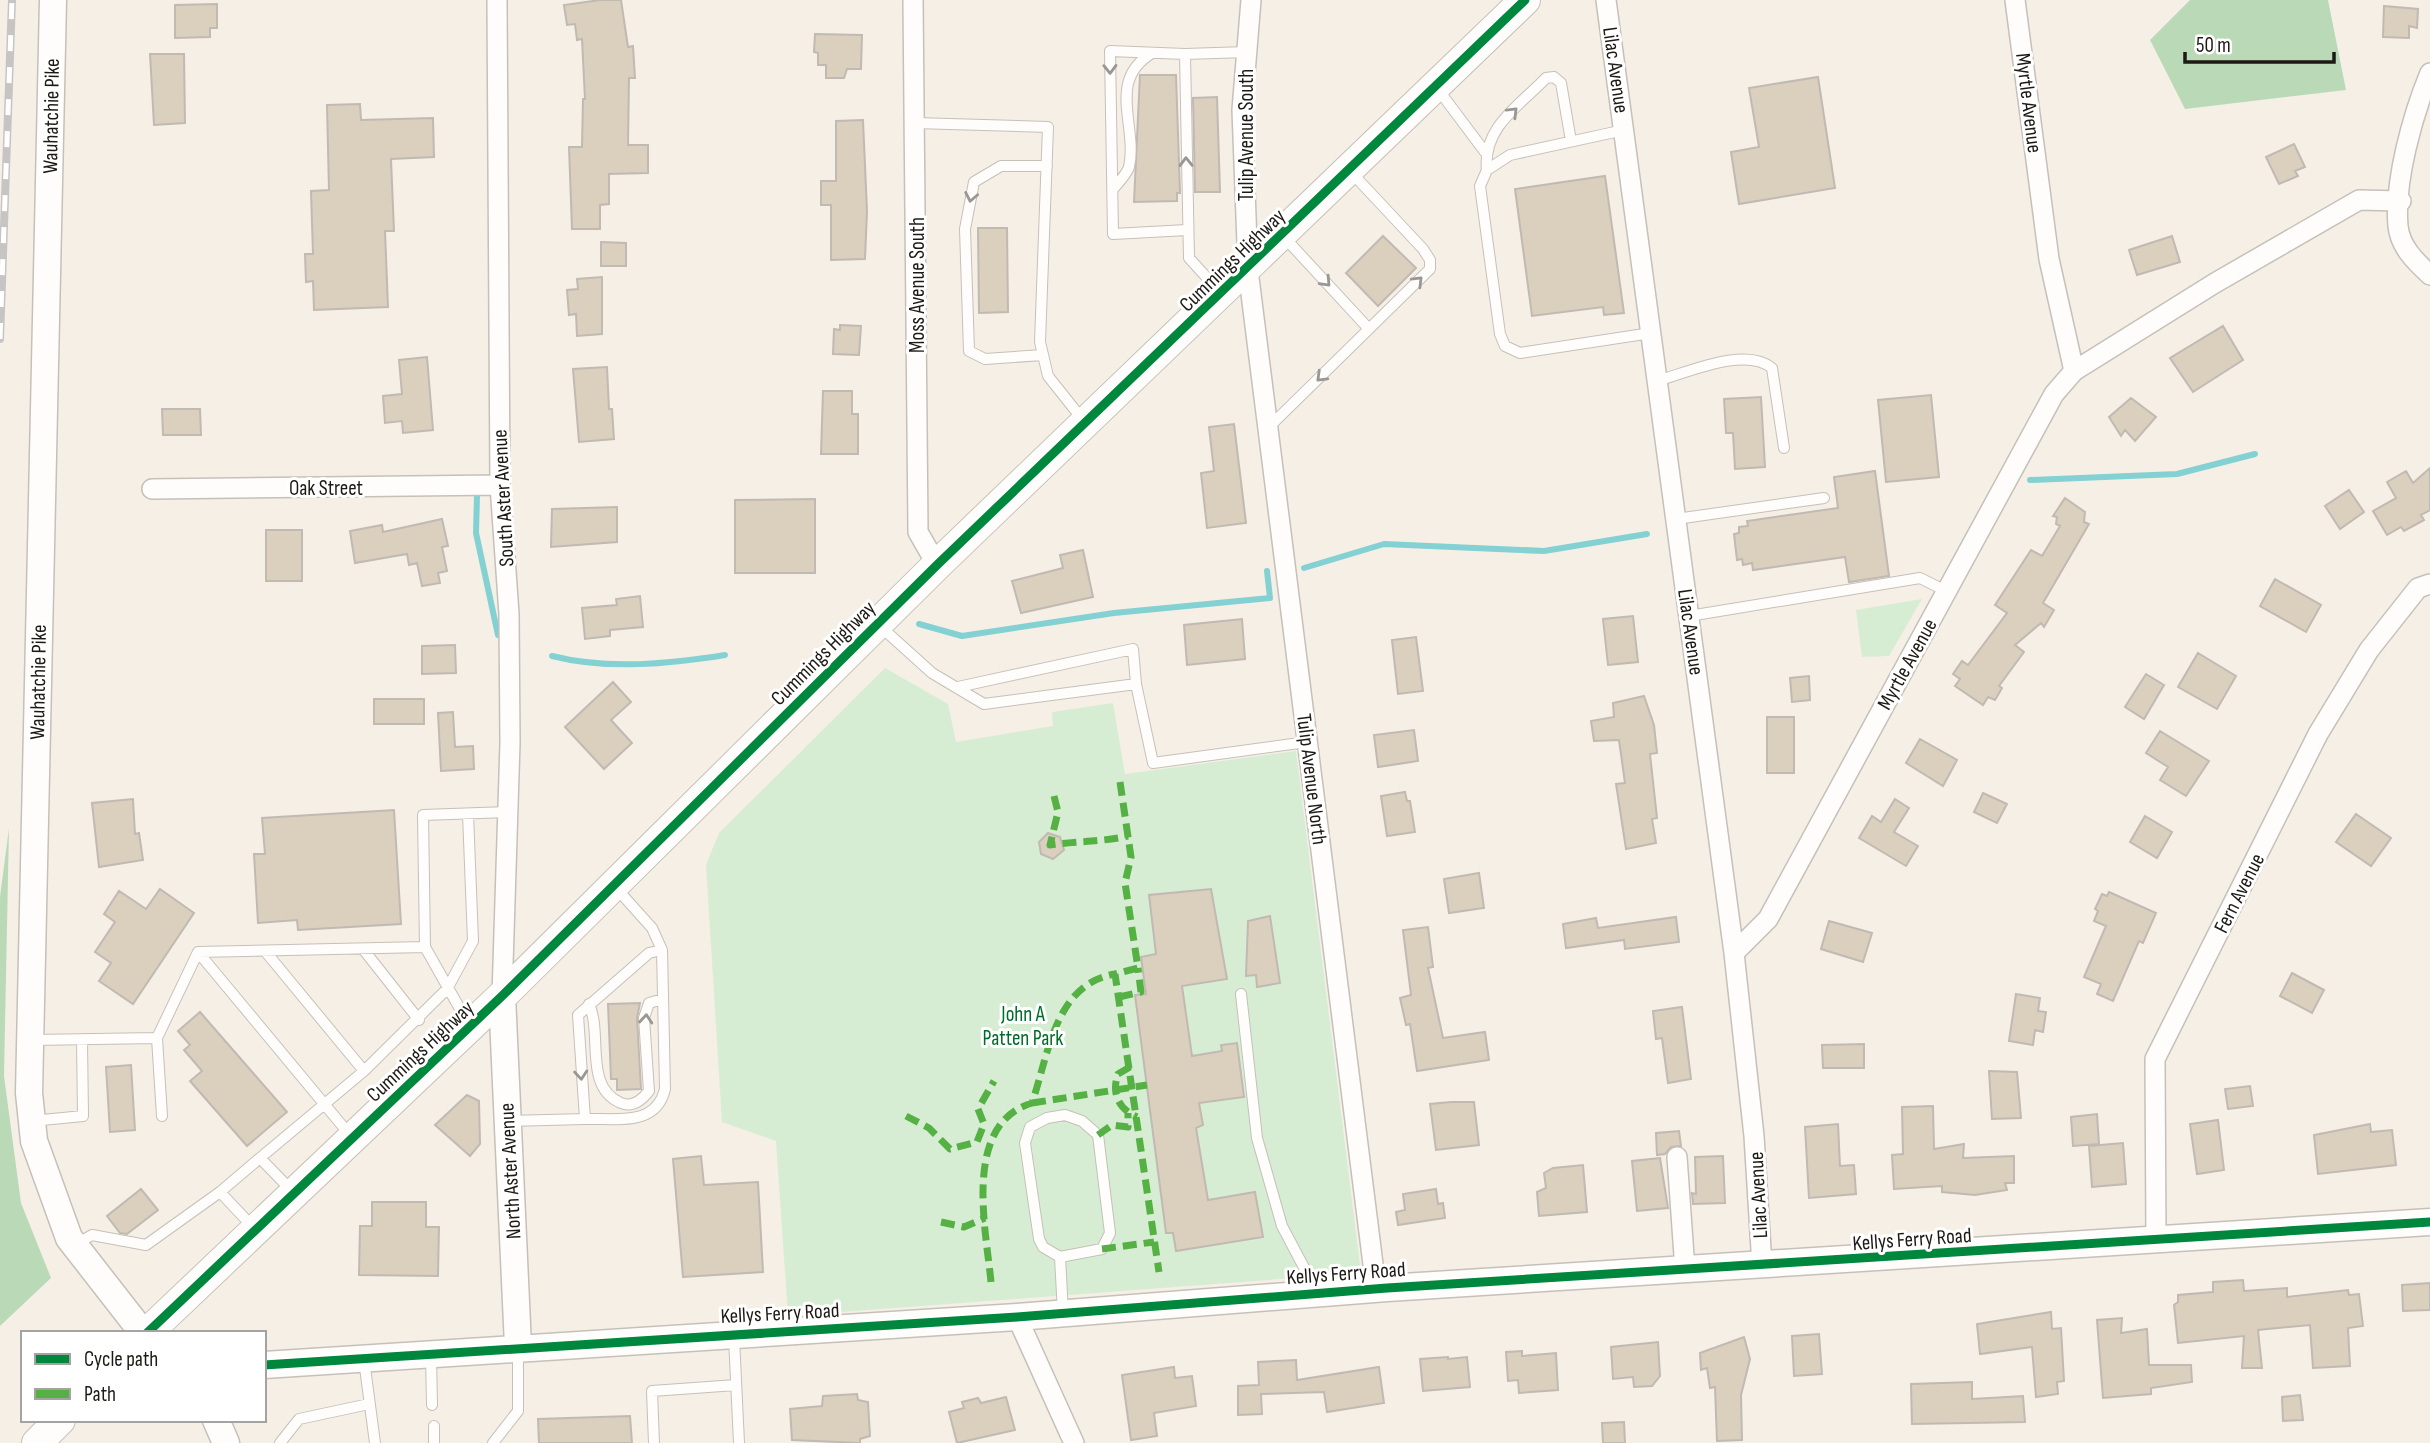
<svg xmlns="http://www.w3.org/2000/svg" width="2430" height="1443" viewBox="0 0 2430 1443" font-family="'Sofia Sans Condensed',sans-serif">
<rect width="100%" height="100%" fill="#f6efe6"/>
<!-- green -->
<path fill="#d7edd3" d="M1922,599L1889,656L1862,657L1856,610Z
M885,668L948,704L956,742L1053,726L1052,712L1113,703L1125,774L1296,751L1361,1273L788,1316L776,1141L722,1122L706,865L719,833Z"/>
<!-- forest -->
<path fill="#badab7" d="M2190,0H2328L2346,90L2185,109L2150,40Z
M9,828L4,1076L21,1203L51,1278L0,1326V897Z"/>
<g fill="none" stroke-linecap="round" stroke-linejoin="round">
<!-- stream -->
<path stroke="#83d1d2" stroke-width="6" d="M2030,480L2177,474L2255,454
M477,495L476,533L498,635
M1304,568L1384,544L1544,551L1647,534
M919,624L962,636L1114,613L1270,598L1267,571
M552,656C607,670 669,664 725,655"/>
</g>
<!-- building -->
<path fill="#dbcfbe" stroke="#c0bab3" stroke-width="2" d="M600,0H621L628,47L633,46L635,78H629L628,145H648V173L609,174V204L600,205V229H572L569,147H582L583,99H585L582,39L577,40L575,24L567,25L564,5Z
M217,4V28H210V37L175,38V5Z
M2384,6L2418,9L2417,28L2409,26V38L2383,37Z
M815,34L862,35L861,69H847L844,78H826V65H818V53L814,52Z
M150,54H184L185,123L154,125Z
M1140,75H1176L1180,193H1177V201L1134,202Z
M1818,77L1835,188L1739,204L1731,152L1759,147L1749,88Z
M1217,97L1220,192H1195L1193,98Z
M360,104L361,120L433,118L434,157L391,159L394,231H385L388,307L314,310L313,281L306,282L305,254H313L311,191L329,190L327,105Z
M863,120L867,211L865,259L831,260V205H821V181H836V121Z
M2294,144L2305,167L2295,171L2298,176L2279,184L2266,157Z
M1605,176L1624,313L1604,315L1603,307L1532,316L1515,189Z
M978,228H1007L1008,312L979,313Z
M1383,236L1416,268L1378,306L1346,273Z
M2172,236L2180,262L2137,275L2129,250Z
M601,242L626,243V266H601Z
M602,277V334L577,336L576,314L569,315L567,290L578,289L577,279Z
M840,325L861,326L859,355L833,354L834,329L840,330Z
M2223,326L2243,360L2193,392L2170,358Z
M427,357L433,430L403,433L402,421L385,423L383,396L402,394L399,360Z
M607,367L609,409H612L614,439L579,442L573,369Z
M823,391H852V414H858V454H821Z
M1931,395L1939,477L1886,482L1878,400Z
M1761,397L1765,467L1735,469L1733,433H1726L1724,399Z
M2131,398L2156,417L2135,441L2125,430L2121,436L2109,417Z
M162,409H200L201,435H163Z
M1234,424L1246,523L1207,528L1201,473L1214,471L1209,427Z
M2430,468V510L2421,515L2424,520L2404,531L2401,527L2387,535L2373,511L2396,498L2387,482L2406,471L2413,483Z
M1875,471L1889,576L1849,582L1845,557L1753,570L1752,563L1743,565L1742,559L1737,560L1734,534L1739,533V527L1748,526L1747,521L1838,508L1834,477Z
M2349,490L2364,512L2340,529L2325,506Z
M2065,498L2085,512L2084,522L2089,524L2043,603L2054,610L2044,627L2041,623L2015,645L2024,652L1999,686L2002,688L1995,700L1988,697L1983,705L1955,686L1960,679L1953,674L1962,661L1968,665L2007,613L1995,605L2031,550L2042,556L2060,526L2056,524L2057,517L2053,516Z
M815,499V573H735V500Z
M617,507V542L551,547L552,509Z
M442,519L448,546L442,547L447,571L438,573L440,583L422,586L417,563L409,565L407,554L355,563L350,531L382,525L383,532Z
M266,530H302V581H266Z
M1083,550L1093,597L1021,613L1012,581L1063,568L1060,555Z
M2275,579L2321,605L2306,632L2260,606Z
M640,596L643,627L610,630V636L585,639L582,608L617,605L616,599Z
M1633,616L1638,662L1608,665L1603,619Z
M1242,619L1245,659L1187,665L1184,625Z
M1416,637L1423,691L1398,694L1392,640Z
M455,645L456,673L422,674V646Z
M2198,653L2236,676L2217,709L2178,687Z
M2146,674L2164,685L2144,719L2125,707Z
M1809,676L1810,700L1792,702L1790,678Z
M613,682L631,702L611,720L632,743L604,769L565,727Z
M1644,696L1654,725L1657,753L1650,754L1657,818L1652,819L1656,843L1626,849L1616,784L1625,783L1619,740L1594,741L1591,721L1614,717L1613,703Z
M374,699H424V724H374Z
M453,712L455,747L473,746L474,769L441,771L438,713Z
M1767,717H1794V773H1767Z
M1414,730L1418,761L1378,767L1374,735Z
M2160,731L2209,761L2186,796L2160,780L2168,767L2146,753Z
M1920,739L1957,760L1943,786L1906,763Z
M1405,792L1407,801H1410L1415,832L1387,836L1381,796Z
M1983,793L2007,804L1997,823L1974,812Z
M133,799L135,834L139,833L143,860L99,867L92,803Z
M1895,799L1909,808L1894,832L1918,846L1906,866L1859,838L1872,816L1881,822Z
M394,810L401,924L298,930L297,920L258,923L254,854H265L262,818Z
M2356,814L2391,838L2371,866L2336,842Z
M2145,816L2172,832L2157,858L2130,842Z
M1048,833L1060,837L1064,850L1053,859L1041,854L1039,842Z
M1479,873L1484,908L1449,913L1444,879Z
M160,889L194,913L133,1004L99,981L111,963L95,952L115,922L104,914L119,891L146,909Z
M1211,889L1227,979L1182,986L1192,1056L1222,1051L1221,1045L1237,1043L1244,1097L1199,1103L1203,1125L1196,1128L1208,1200L1255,1192L1263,1237L1176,1251L1173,1233H1166L1135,995L1146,994L1141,957L1156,954L1149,895Z
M2109,892L2156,913L2143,943L2139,941L2113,1001L2097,994L2101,984L2084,977L2106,926L2094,921L2098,911L2095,909L2102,894L2107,896Z
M1270,916L1280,983L1257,987L1256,975L1246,976L1248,921Z
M1676,917L1679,942L1625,949L1624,940L1566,948L1563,924L1596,918L1598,928Z
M1829,921L1872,933L1863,962L1821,949Z
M1428,927L1433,967L1428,968L1443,1038L1485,1032L1489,1060L1417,1071L1410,1024L1406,1025L1400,998L1411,995L1403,930Z
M2292,973L2324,990L2312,1013L2280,996Z
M2016,994L2040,998L2038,1011L2046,1012L2043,1032L2035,1030L2033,1045L2009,1041Z
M640,1003L637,1018L641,1089L617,1090V1079H611L608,1004Z
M1682,1007L1691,1079L1668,1083L1662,1038L1656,1039L1653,1011Z
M200,1012L287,1112L247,1146L190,1081L202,1071L184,1050L190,1045L178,1031Z
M1864,1044V1068H1823L1822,1045Z
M131,1065L135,1130L110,1132L106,1067Z
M1989,1071L2017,1072L2021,1118L1992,1119Z
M2250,1086L2253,1106L2228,1109L2225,1089Z
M467,1095L479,1101L480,1144L470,1156L435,1125Z
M1451,1102H1474L1479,1145L1436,1150L1430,1104Z
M1933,1106L1934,1149L1964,1144L1963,1158L2014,1156V1183H2005L2007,1190L1975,1195L1942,1192V1186L1894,1189L1892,1155L1903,1154L1902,1107Z
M2097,1114L2099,1144L2073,1146L2071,1117Z
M2218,1120L2224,1170L2197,1174L2190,1124Z
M1838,1124L1840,1166L1854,1165L1856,1194L1809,1198L1805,1127Z
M2370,1124L2371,1132L2392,1130L2396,1165L2318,1174L2314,1135Z
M1679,1131L1681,1146L1671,1147L1665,1154L1657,1155L1656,1133Z
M2123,1143L2126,1184L2092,1187L2089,1146Z
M701,1156L704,1185L758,1182L763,1272L683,1277L673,1159Z
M1723,1156L1725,1203L1693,1204L1692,1193L1696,1194L1695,1157Z
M1660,1158L1668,1208L1637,1211L1632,1161Z
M1583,1165L1587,1212L1539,1216L1537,1192L1546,1188L1544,1173L1553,1168Z
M141,1189L158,1210L127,1234L120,1233L107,1216Z
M1436,1189L1438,1204L1443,1203L1445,1218L1398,1225L1396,1212L1405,1210L1403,1194Z
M372,1202H426V1227H439L438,1276L359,1275L360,1226H372Z
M2243,1280L2244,1291L2287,1288V1297L2348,1290L2349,1295L2359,1294L2363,1326L2348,1328L2350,1366L2313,1368L2310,1325L2258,1330L2262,1368H2242L2244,1336L2178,1343L2174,1305L2178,1302V1295L2213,1292V1282Z
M2430,1283V1310L2403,1311L2402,1285Z
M2051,1312L2052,1329L2061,1328L2064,1381L2057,1382L2058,1394L2036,1397L2032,1347L1980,1354L1977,1324Z
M2122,1318L2121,1333L2147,1329L2149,1365H2191L2192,1382L2151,1388V1394L2103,1398L2097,1320Z
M1819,1334L1822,1374L1794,1376L1792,1336Z
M1744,1337L1750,1359L1741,1395L1742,1440L1717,1441L1715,1387L1710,1388L1707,1368L1701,1370L1700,1353Z
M1658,1342L1660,1376L1652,1386L1634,1387L1633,1377L1613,1379L1611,1347Z
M1522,1351V1356L1556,1353L1558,1390L1519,1393L1518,1380L1508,1381L1506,1352Z
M1448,1357V1359L1467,1357L1470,1387L1423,1391L1420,1359Z
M1296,1360L1297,1380L1379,1367L1384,1403L1327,1412L1324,1392L1261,1394L1262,1414L1238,1415V1386L1259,1385L1258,1362Z
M1174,1367L1175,1378L1192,1376L1196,1406L1154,1413L1157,1436L1131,1440L1122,1375Z
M1972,1382V1399L2023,1396L2025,1422L1912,1424L1911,1384Z
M857,1394L858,1400L868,1402L870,1436L860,1439V1443L792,1440L790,1409L822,1406L823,1396Z
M2300,1395L2303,1420L2283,1421L2282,1397Z
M1006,1397L1015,1430L957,1443L949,1412L964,1408L962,1402L978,1398L981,1403Z
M630,1416L632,1443H539L538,1419Z
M1624,1422L1625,1443H1603L1602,1423Z"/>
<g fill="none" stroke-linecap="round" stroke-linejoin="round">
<!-- lane casing -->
<g stroke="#c5c0b9" stroke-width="12">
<path id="lane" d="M1185,54L1189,258L1219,291
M1437,88L1485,152
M915,123L1048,127L1040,342L1048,376L1083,420
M1624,130L1510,155L1487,170L1480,186L1500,334L1505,346L1520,353L1651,333
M1487,170C1482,128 1519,106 1546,78L1554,77L1561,83L1571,141
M1113,189C1118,183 1127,174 1129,167C1138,125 1106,81 1152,53
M1187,230L1113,234L1110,51L1185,54L1247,52
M1284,237L1369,329
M1043,355L985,359L969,351L965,229L974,182L1001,166H1047
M1657,381C1689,372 1746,346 1772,368L1784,448
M1268,428L1430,269V260L1423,249L1350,171
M1676,519L1824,498
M1689,616L1920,578L1946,591
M881,627L932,673L984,704L1136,684L1153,763L1307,742
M958,687L1133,649L1136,684
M617,889L652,928L662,950L649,953L578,1015L585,1119C617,1118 656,1127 665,1089L662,950
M425,947L423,815L508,812
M363,949L419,1020
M265,951L364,1071
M1241,994L1257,1138L1282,1226L1317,1292
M589,1004C603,1034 583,1087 621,1103C633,1108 642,1100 649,1091L644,1018L649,1003L663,999
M157,1038L162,1116
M32,1040L157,1038L198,952
M1065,1115L1082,1121L1098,1135L1110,1233L1102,1249L1060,1257L1043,1247L1039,1239L1025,1143L1030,1127L1047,1118Z
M32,1121L83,1116L82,1040
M508,1121L585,1119
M350,1135L198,952L425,947L468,1023
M260,1158L364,1071L447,989L473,941L468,814
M220,1192L253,1227
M76,1244L92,1235L146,1245L220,1192L260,1158L292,1191
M1060,1257L1063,1313
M734,1338L739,1443
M431,1356L432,1405
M364,1360L375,1443
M434,1426V1443
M280,1443L299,1419L369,1404
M493,1443L518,1411V1350
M654,1443L652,1391L736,1385"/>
</g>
<!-- street casing -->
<g stroke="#c5c0b9" stroke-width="22">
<path id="street" d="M497,0L500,485L509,614L510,743L502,996
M913,0L918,532L937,565
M1251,0L1242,110L1248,270L1376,1288
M1606,0L1734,953L1754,1136L1762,1266
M2430,73C2413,114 2394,181 2398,226C2400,247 2416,262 2430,275
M2074,371L2215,283L2359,200L2401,201
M152,489L500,485
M1734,953L1768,919L2054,394L2074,371L2049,259L2015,0
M1677,1157L1685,1270
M2156,1241L2155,1059L2318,734L2369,650L2418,588L2430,584
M1017,1317L1074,1443"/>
</g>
<!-- secondary casing -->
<g stroke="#c5c0b9" stroke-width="29">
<path id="secondary" d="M53,0L29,1093L34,1141L69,1238L143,1333
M502,996L518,1346
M264,1365L1017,1317L1387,1288L2430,1222
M216,1420L226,1443"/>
</g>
<!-- primary casing -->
<g stroke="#c5c0b9" stroke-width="32">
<path id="primary" d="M147,1333L502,996L937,565L1525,0
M37,1443L60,1420"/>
</g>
<!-- lane -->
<use href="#lane" stroke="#fefdfb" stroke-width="10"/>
<!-- street -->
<use href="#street" stroke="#fefdfb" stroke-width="19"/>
<!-- secondary -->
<use href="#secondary" stroke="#fefdfb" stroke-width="26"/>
<!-- primary -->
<use href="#primary" stroke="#fefdfb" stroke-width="30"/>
<!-- rail casing -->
<g stroke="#c7c5c3" stroke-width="8">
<path id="rail" d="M0,339L12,0"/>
</g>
<!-- rail -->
<use href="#rail" stroke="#fff" stroke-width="5" stroke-dasharray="16" stroke-linecap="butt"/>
<!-- quiet -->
<path stroke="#55b144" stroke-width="7" stroke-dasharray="14 7" stroke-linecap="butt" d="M1120,782L1131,857L1125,883L1138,968L1115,974L1159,1272
M1054,796L1058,812L1050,845C1076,841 1102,842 1128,836
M1119,997L1141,992L1138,968
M1130,1067L1118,1074C1111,1094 1119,1109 1137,1117
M1032,1103L1147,1085
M906,1116L929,1128L950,1149L977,1142L984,1124L978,1109L994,1081
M1098,1135L1112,1125L1128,1127V1113
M941,1222L964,1227L985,1218
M1102,1249L1154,1242
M991,1282C986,1229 962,1124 1032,1103C1049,1053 1055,984 1115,974"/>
<!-- cycleway casing -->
<g stroke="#fff" stroke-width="13">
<path id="cycleway" d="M147,1333L502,996L937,565L1525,0
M264,1365L1017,1317L1387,1288L2430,1222"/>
</g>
<!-- cycleway -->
<use href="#cycleway" stroke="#00873e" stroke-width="9"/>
</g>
<!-- one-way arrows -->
<defs><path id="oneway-chevron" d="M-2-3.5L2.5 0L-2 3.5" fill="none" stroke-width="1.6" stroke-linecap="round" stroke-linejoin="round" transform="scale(1.75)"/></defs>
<g stroke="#999693">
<use href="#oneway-chevron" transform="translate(1110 69) rotate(89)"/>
<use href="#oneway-chevron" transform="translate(1513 112) rotate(-45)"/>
<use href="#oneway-chevron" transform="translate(1186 162) rotate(-91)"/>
<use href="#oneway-chevron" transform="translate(971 197) rotate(101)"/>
<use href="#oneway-chevron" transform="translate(1418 281) rotate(-45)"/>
<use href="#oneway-chevron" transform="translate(1326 282) rotate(47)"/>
<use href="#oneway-chevron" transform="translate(1321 377) rotate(136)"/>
<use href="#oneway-chevron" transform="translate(646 1019) rotate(-85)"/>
<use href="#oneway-chevron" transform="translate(581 1075) rotate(85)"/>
</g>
<g text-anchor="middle" stroke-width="6" stroke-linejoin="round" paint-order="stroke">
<!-- street labels -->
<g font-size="21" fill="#1d1914" stroke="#fff">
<text transform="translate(1616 70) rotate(82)" y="7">Lilac Avenue</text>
<text transform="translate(2029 103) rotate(83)" y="7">Myrtle Avenue</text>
<text transform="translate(51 116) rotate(-89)" y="7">Wauhatchie Pike</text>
<text transform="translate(1246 135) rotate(-90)" y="7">Tulip Avenue South</text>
<text transform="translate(1232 260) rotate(-44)" y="7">Cummings Highway</text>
<text transform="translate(917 285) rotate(-90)" y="7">Moss Avenue South</text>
<text x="326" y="495">Oak Street</text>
<text transform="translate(503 498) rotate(-93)" y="7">South Aster Avenue</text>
<text transform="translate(1691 632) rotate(82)" y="7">Lilac Avenue</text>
<text transform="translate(823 653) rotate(-45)" y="7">Cummings Highway</text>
<text transform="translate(1907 664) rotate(-61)" y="7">Myrtle Avenue</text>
<text transform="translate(38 682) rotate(-89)" y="7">Wauhatchie Pike</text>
<text transform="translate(1312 779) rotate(83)" y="7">Tulip Avenue North</text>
<text transform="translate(2239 893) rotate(-63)" y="7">Fern Avenue</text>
<text transform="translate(420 1051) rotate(-43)" y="7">Cummings Highway</text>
<text transform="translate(510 1171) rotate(-93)" y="7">North Aster Avenue</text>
<text transform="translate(1758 1195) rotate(-93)" y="7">Lilac Avenue</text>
<text transform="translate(1912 1239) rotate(-4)" y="7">Kellys Ferry Road</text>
<text transform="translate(1346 1273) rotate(-4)" y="7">Kellys Ferry Road</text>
<text transform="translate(780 1313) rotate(-3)" y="7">Kellys Ferry Road</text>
</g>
<!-- park labels -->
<g font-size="21" fill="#006a27" stroke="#fff">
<text x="1023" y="1021">John A<tspan x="1023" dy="24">Patten Park</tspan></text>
</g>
</g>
<!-- legend -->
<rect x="21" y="1331" width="245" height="91" fill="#ffffff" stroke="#a5a3a1" stroke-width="2"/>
<rect x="35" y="1354" width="35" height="10" fill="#00873e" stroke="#a5a3a1" stroke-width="2"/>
<text x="84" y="1366" font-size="21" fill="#1d1914">Cycle path</text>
<rect x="35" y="1389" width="35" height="10" fill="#55b144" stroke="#a5a3a1" stroke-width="2"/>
<text x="84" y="1401" font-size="21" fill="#1d1914">Path</text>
<!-- scale -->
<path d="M2185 52v10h149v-10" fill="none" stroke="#1d1914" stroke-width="3.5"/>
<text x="2196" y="52" font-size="21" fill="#1d1914" stroke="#ffffff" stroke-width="5" paint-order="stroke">50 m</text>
</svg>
